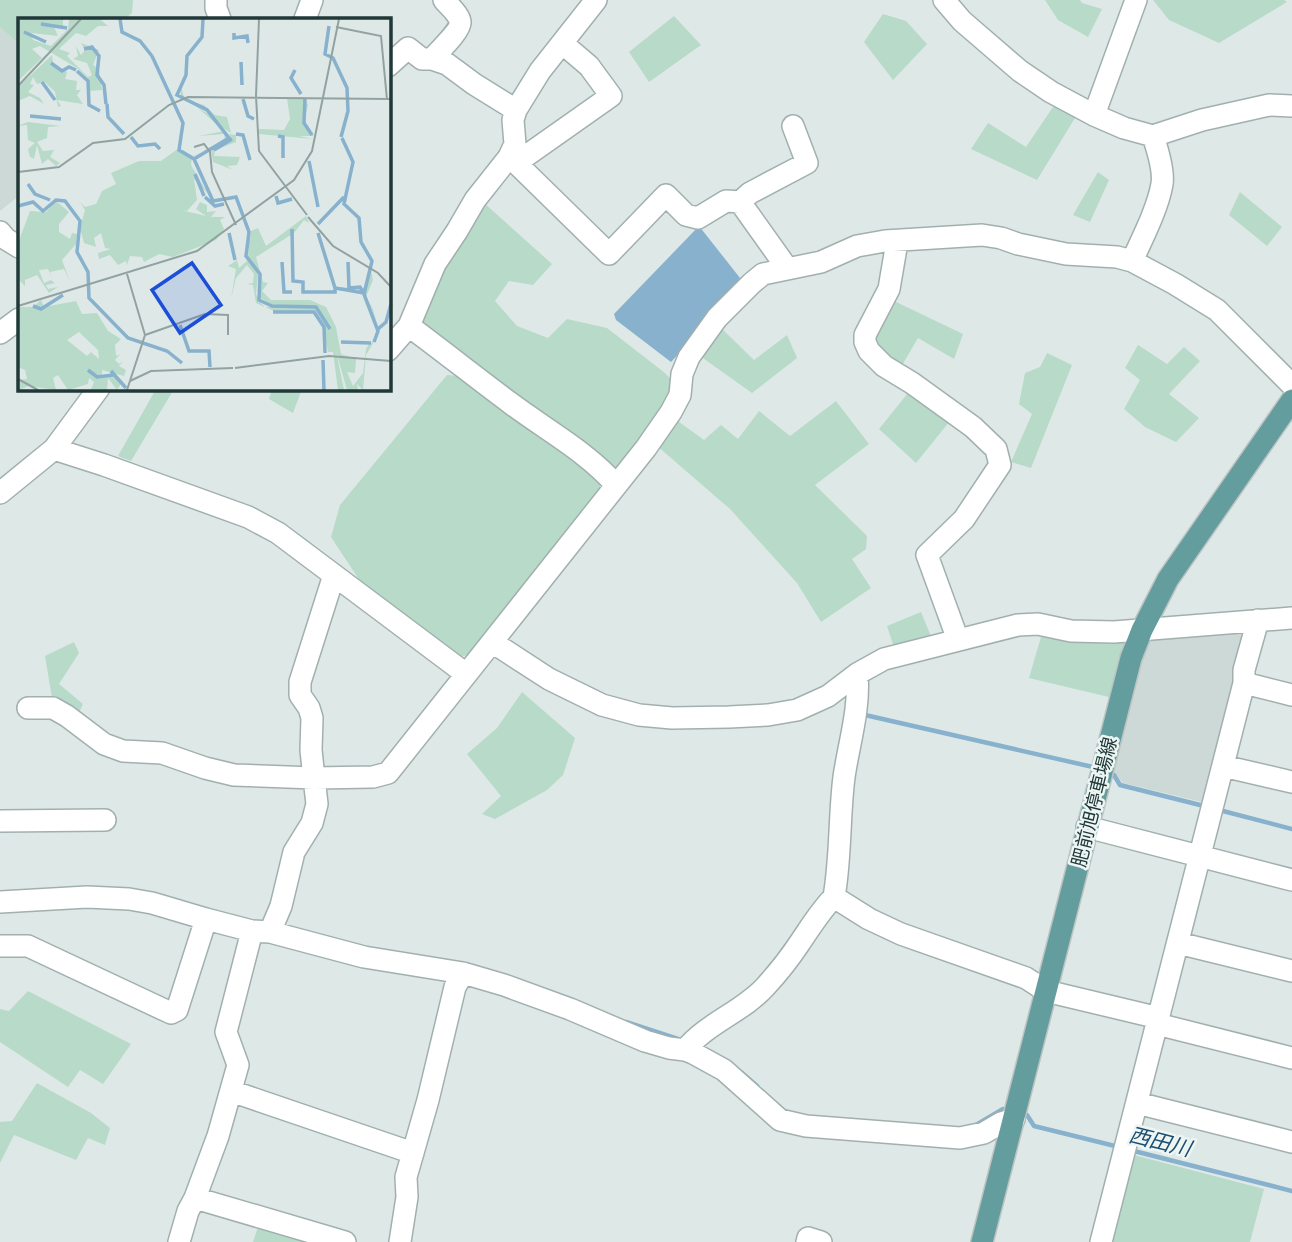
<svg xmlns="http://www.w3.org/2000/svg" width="1292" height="1242" viewBox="0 0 1292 1242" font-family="'DM Sans','Noto Sans JP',sans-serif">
<rect width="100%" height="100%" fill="#dee9e7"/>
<!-- built -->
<path fill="#cdd9d6" d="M0,27L19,44V196L0,211Z
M1251,629L1206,803L1123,783L1112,770L1132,683L1150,636Z"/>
<!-- green -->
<path fill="#b7dac9" d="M0,0H133L132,13L125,19H19V44L0,27Z
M1045,0H1080L1082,3L1102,9L1088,37L1058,20Z
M1153,0H1284L1287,2L1219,43L1169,20Z
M883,14L906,21L927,44L893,80L864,42Z
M674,16L701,45L649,82L629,52Z
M1055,104L1078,113L1037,180L971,149L988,123L1026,147Z
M1098,172L1109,180L1090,222L1073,215Z
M1240,192L1282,227L1267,246L1229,215Z
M483,202L552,264L533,285L509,281L495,301L517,326L548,338L567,319L607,328L665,373L673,382L664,410L617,471L418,326L442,267Z
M892,300L963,334L954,359L918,338L901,367L876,350L872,337Z
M720,327L754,360L787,335L797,358L752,393L700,356Z
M1138,345L1167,364L1184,347L1200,361L1169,394L1199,418L1176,442L1145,427L1124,409L1140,380L1125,368Z
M1047,353L1072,365L1031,468L1011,462L1032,414L1019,404L1025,373L1040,367Z
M447,375L461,376L599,478L601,494L471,654L456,658L360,581L331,537L340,505Z
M912,388L954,416L916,463L879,429Z
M156,389H174L131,461L118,456Z
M272,389H302L293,413L269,399Z
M836,401L869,444L815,485L867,536L866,549L852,559L871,588L821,622L797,583L730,509L656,445L675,419L704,440L721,425L738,439L759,411L790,436Z
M921,612L932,639L894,647L887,626Z
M1043,630L1126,638L1130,642L1113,698L1029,678Z
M74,642L79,653L59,684L83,704L78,715L53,704L45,656Z
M522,692L575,738L563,775L547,790L495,819L482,814L501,796L467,754L497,728Z
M28,991L131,1044L103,1084L80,1070L68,1087L0,1042V1009L9,1011Z
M37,1083L91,1113L110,1128L105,1145L88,1138L76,1160L14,1135L0,1163V1122L12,1121Z
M1130,1154L1264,1189L1250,1242H1107Z
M260,1221L321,1242H253Z"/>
<!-- water -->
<path fill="#87b1cd" d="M699,226L744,283L671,362L616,320L614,314Z"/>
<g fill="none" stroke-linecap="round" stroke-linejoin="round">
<!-- stream -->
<path stroke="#87b1cd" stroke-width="4.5" d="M865,715L1093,767
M1114,775L1120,785L1204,806
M1219,810L1292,829
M626,1022L681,1040
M742,1073L757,1086
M1027,1115L1034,1126L1119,1147
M976,1125L1003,1109
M1130,1150L1292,1191"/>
<!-- minor casing -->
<g stroke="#a1b0af" stroke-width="24">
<path id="minor" d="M216,0V8L220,19
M944,0L962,21L1020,71L1051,92L1094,115L1124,128L1153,136L1202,120L1269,105L1292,106
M305,19L312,0
M432,59C438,52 460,31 460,23C461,16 448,5 444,0
M388,66L408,48L422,59H432L447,64L474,84L516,110
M1094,115L1136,0
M509,157L516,163L611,96L589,66L562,43
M516,163L609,254L666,195L686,215L698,218L726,201L740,202
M0,232L6,239L19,247
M897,242L889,289L865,335V342L869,351L884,366L912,383L973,427L996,449L1000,465L964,519L927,555L958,640
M1132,261C1142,239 1158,208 1162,184C1164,172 1157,148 1153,136
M787,268L740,202L750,193L807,163L793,126
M409,326C444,352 478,379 513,405C548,431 587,452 616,485
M0,333L19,319
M388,350L409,326L435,264L457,231L475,200L509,157L515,144L513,120L516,110L540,71L596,0
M54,449L104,465L248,517L278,533L466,674
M0,493L54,449L99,388
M492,642L549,679L602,705L639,715L672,718L729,717L768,715L797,710L828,696L857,674L884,659L1018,625L1038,624L1071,631L1114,632L1292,618
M1244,683L1292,695
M28,708H53L67,716L104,744L123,751L162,753L205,768L234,775L314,778L311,750L312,718L309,708L300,695V682L334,575
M1223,766L1292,782
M0,821L105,820
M1087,827L1292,880
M834,897C841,857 839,817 844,777C849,743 860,709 857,674
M0,902L87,897L129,899L152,903L206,919L252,931L270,932L364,957L463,973L504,985L570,1009L645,1041L669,1048L685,1050L693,1053L724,1070L780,1120L806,1126L960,1138L984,1133L1001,1123L1014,1119
M270,932L281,906L294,852L312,823L317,804L314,778L373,777L388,773L646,448L671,412L680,395L682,374L689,357L717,318L752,283L763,274L821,262L857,246L885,241L982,235L1001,238L1018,244L1066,254L1117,257L1132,261L1175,284L1217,310L1292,385
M1178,943L1292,971
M0,946H28L171,1013L177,1010L206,919
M1157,1024L1292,1058
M685,1050C707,1023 742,1012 765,987C777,974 789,959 799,944C810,928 820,911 834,897L869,919L901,934L1026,978L1046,991L1159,1018
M231,1091L413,1153
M1137,1103L1292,1142
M195,1198L345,1242
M179,1242L188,1211L195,1198L218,1136L238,1065L226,1032L252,931
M400,1242L407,1197L406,1177L428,1100L455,987L463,973
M807,1242L808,1238L821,1242
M1101,1242L1244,683V670L1258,620"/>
</g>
<!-- major casing -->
<g stroke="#bcc3c3" stroke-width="24">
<path id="major" d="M982,1242L1131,658L1142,630L1168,579L1292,400"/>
</g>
<!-- minor -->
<use href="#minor" stroke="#fff" stroke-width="21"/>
<!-- major -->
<use href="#major" stroke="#649d9d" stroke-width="21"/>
</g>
<g text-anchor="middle" stroke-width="5" stroke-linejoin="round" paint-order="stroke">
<!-- street labels -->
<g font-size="19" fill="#203838" stroke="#eef6f4">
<text transform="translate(1094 802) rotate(-76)" y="7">肥前旭停車場線</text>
</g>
<!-- water labels -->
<g font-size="21" font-style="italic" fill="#1d4e71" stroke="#eef6f4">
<text transform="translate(1160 1142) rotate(14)" y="7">西田川</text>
</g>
</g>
<!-- overview -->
<g transform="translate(18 18)">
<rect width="373" height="373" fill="#dee9e7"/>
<path d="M0,1H45V8L36,9L40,18L13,15L15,22L33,28L50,11L51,1H86L83,2L90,8H80L68,18L58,15L41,31L52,35L49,38L70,59L74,57L69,45L55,41L60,38L58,28L63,37L67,32L63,25L81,32L75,47L81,51L84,72L70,73V60L59,50L22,28L14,31L24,40L0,63ZM34,37L35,45L49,54L47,61L59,63L58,72H63L59,77L65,86L39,82L43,88L40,89L37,74L27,64L19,66L15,59L12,66L16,67L10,74L22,80L26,86L12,78L0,83V69ZM163,69L167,82L186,87L197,97L209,99L213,115L205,110L211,120L203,128L214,123L211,116L218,117V124L197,132L196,138L222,139L219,147L209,148L215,152L195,144L193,131L203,128L190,130L207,123L206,116L181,118L206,113L178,88L196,100L188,90L174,86L162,80ZM286,79L290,87L286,104L296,118H281L295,121L241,116V111L266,112L272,101L269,80ZM0,99L2,107L10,104L43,108L30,109L29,120L19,124L25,133L36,132L32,139L42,145L38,148L30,141L24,146L19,127L16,141L12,139L10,131L17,125L10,122L9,107L0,108ZM161,130L175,138L188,133L174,139L173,147L190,176L176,161L179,182L169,193L163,192L188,198L178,191L182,184L189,187V194L198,193L193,199H207L202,202L206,211L198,222L155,239L141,236L126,244L124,239L112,238L109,247L108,243L100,247L92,237L81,241L80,235L93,231L87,230L83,215L76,220L78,229L66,225L62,210L67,192L62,184L67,189L78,186L84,173L98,166L93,155L121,143H143ZM38,183L51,194L41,206V214L52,221L54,215L59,216L58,226L44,242L52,264L46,251L32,254L34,260L30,251L21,252L26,265L33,262L37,265L28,267L30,271L40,269L31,275L19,257L7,262V268L0,261V225L12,193L28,194ZM222,186L230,207L232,213L233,223V213L240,210L248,228L288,198L291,205L286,202L276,215L238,239L245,264L250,265L244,273L253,282H292L308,289L318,309L323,336L338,341L337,355L329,354L335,368L345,355L348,331L351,326L339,324L354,325L359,315L343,274L320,272L317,269L347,270L353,252L355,262L348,279L355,291L360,310L354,291L348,282L347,274L343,273L353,292L360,317L348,337L345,372L339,366L340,372H329L318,333L326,372H320L315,334H310L304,303L295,293H256L238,285L235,267L229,266L235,265L236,256L229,247L218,260L213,281L218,251L210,248L219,242L221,250L230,242L240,256L238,276L241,283L247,289H258L241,279L242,255L230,239L232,214ZM23,282L26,289L58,283L64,296L79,295L90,313L103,321L97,327L98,338L102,336L97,342L101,346L105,343L101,348L108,352L106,358L84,352V360L95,357L104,364L99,372L90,360L89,372L73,371L76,364L71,360L70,366L50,372L40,357L35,360L38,372L11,368L0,372V362L9,361L7,352L0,349V289H15ZM61,314L80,332L81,341L73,334L69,338L49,322Z" fill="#b7dac9" fill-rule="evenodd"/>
<path fill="none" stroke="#87b1cd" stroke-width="3.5" d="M102,1L104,14L122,23L134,38M23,6L49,10M311,8L307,36L315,40L329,70L330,93L323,119M6,14L28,24M216,15V20L229,18L230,25M66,31L74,29L81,38L79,57L86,67L88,86M134,38L165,105L161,132L176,141M223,44L224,67M33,45L44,53L51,49L58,52M277,52L273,60L283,76M59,53L70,63L71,87L82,93M24,64L37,82M287,80L286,105L294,117M225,81L230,98L236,101M89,86L90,99L106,116M12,98L43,101M218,116L225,117L232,142M260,118L265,119V140M113,119L120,128L137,126L142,131M324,120L335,144L326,186L341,200L343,224L354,243L346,276L360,313L356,324M196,132L214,121M176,141L195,183L218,179L231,214L228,238L242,256L241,282L254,288L298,289L312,311M176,141L211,120L189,92L159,77L168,57L169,38L184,19L185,1M291,143L300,189M177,156L186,178M10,166L17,176L32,182M258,178L260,185L274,181M187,179L197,188L206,186M0,188L15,184L25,193L38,182L47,183L62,203L59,234L70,254L71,280L110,320L149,333L164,345M300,206L326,179M274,211L275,263L285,264V274H317V271M211,215L217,242M300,215L317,270L346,275M264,244L266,274H274M330,244L331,270L342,269L345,274M15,288L23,291L45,277M255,294H296L306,309L307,335M162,307L171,333H191L192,349M360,311L368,304L373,286M323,324L353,325M305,342L306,372M70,352L79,359L95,357M93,353L108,370"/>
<path fill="none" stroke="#92a2a1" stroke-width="2" d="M241,1L238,78L241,133L289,197M318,9L363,18L369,82M0,68L63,1M176,129L186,126L192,134L194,154L218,207M0,154L41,149L75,125L107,121L151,87L170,79L373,81M290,199L315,228L360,255L373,269M0,288L179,233L276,162L294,133L321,1M127,317L187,296L210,297V317M217,350L311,338L373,343M0,361L20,372M112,363L133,353L215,350M109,372L127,317L109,256"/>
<path fill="#1d4ed8" fill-opacity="0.15" stroke="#1d4ed8" stroke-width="3.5" d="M174,245L203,287L162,315L134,272Z"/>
<rect width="373" height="373" fill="none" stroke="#203838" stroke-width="3.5"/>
</g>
</svg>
